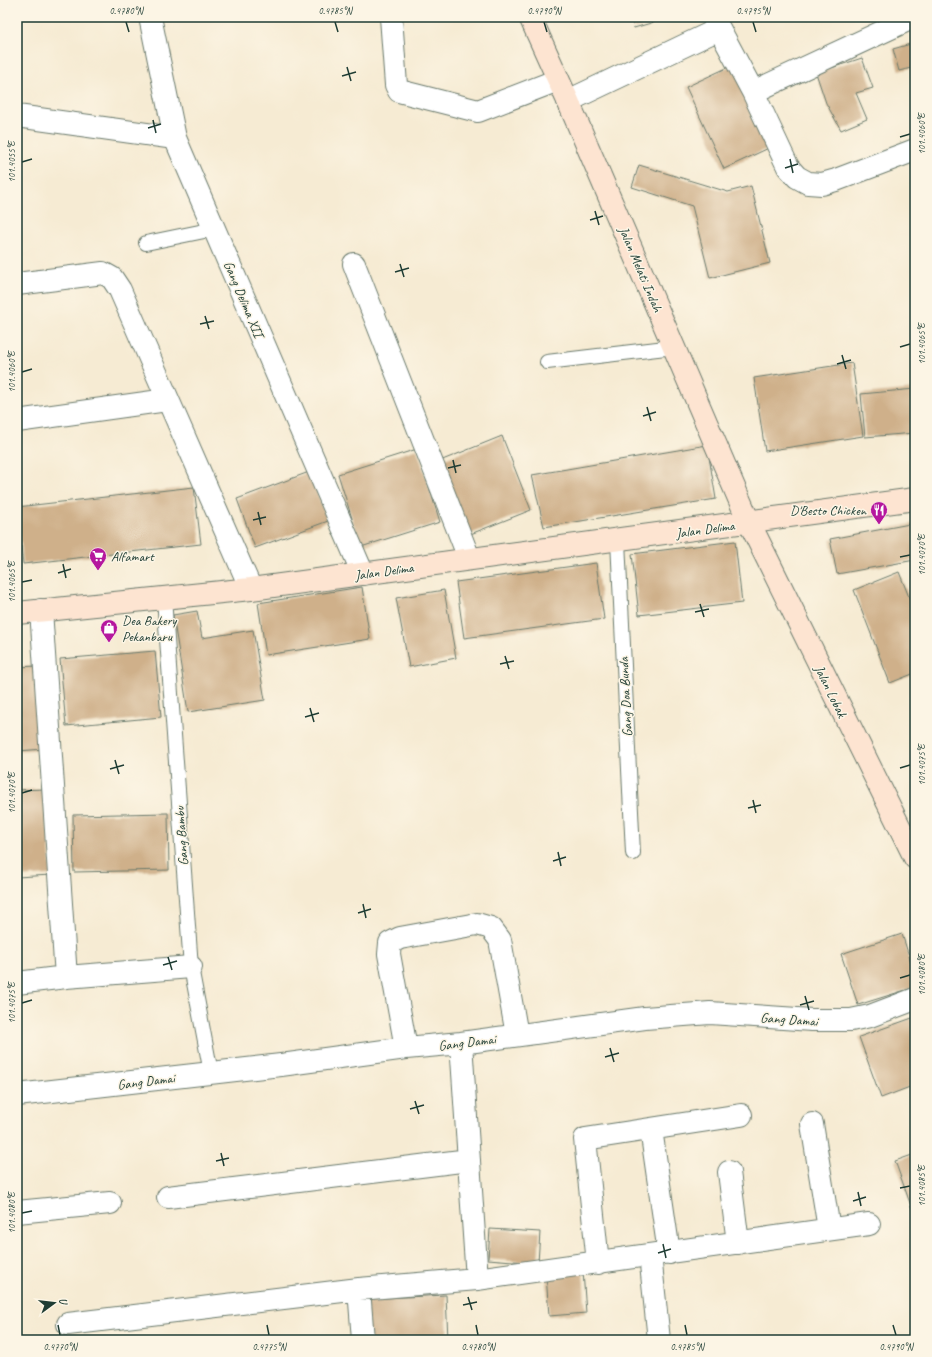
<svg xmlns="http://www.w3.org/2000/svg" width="932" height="1357" viewBox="0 0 932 1357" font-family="Caveat,sans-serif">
<rect width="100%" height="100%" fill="#fcf5e5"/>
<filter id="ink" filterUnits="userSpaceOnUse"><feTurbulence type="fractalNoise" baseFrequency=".025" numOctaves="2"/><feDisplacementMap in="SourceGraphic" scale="8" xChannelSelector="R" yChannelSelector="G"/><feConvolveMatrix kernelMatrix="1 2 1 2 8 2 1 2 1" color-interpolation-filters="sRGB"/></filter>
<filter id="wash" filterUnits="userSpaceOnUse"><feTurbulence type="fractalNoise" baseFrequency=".012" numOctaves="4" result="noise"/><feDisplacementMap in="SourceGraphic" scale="16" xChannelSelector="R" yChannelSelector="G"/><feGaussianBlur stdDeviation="0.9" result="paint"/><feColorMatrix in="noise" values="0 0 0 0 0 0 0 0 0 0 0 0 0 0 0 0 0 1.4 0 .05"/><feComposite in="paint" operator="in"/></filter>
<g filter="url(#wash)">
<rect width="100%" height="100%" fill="#f6ebd3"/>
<g id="blocks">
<!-- building -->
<path fill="#cfb08a" d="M631,17H671L634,28Z
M914,43L915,67L899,71L893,49Z
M862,58L873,88L856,93L867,119L841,130L826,103L816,73Z
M735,64L773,146L724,169L686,87Z
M639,165L728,192L751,186L770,263L710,278L692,206L632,187Z
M852,363L863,436L765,451L754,378Z
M915,389V433L865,437L861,394Z
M502,436L531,510L468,535L440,461Z
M707,445L716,499L544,527L532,475Z
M417,449L440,522L361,547L338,474Z
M309,472L328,521L255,548L237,499Z
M194,487L201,544L23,564L17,507Z
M915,523V560L837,574L830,539Z
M735,541L742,603L639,615L632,554Z
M596,563L604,619L464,638L456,582Z
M899,572L915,612V673L890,683L854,590Z
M362,587L370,639L266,655L258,603Z
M444,590L456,658L409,667L396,598Z
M197,611L202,638L253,630L265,700L188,712L173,615Z
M155,651L161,717L66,726L60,659Z
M38,666L45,749L17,751V667Z
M46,789L51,875L17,877V790Z
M168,813L169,870L74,872L73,815Z
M902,934L915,975V987L858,1005L841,954Z
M915,1017V1085L881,1098L859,1037Z
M915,1154V1217L895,1161Z
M490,1229L540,1232L538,1263L488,1259Z
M583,1271L586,1313L549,1316L546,1274Z
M446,1295L448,1340H366L365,1299Z"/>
</g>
</g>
<g filter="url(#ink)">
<use href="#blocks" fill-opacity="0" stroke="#6a7a6c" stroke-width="1"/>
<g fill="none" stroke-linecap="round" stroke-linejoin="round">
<!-- lane casing -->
<g stroke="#6a7a6c" stroke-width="16">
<path id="lane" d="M146,243L214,229
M547,362L674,347
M618,541L633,853
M164,598L191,967L211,1073"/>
</g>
<!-- street casing -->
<g stroke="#6a7a6c" stroke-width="24">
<path id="street" d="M150,17L175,138L363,574
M391,17L396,85L399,91L478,111L558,80
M713,17L753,92L788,167L797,177L808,183L822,184L836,180L915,150
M753,92L914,17
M568,101L719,29
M17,116L175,138
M354,264L469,558
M17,284L103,273L112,278L120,290L251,589
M17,421L167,400
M41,610L66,977
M17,983L66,977L191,967
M461,1043L477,1279
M406,1048L389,954L390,943L400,938L477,924L491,928L500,940L517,1035
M17,1095L281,1065L406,1048L461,1043L645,1018L710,1013L812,1020H851L870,1016L915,999
M812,1124L829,1229
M651,1129L669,1253
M729,1172L738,1243
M168,1197L469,1160
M17,1212L110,1203
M650,1255L659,1340
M598,1263L585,1139L741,1115
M359,1289L363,1340
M68,1324L359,1289L477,1279L869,1224"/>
</g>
<!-- secondary casing -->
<g stroke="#6a7a6c" stroke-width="24">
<path id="secondary" d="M530,17L568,101L749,522L915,858
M17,613L251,589L915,499"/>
</g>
<!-- lane -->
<use href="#lane" stroke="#fff" stroke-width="14"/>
<!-- street -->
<use href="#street" stroke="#fff" stroke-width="22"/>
<!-- secondary -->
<use href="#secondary" stroke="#fde4d1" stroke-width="22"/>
</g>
</g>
<!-- ticks -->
<path fill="none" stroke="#1f3d34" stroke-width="1.5" d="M126,22L129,32M335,22L338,32M544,22L547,32M753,22L756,32M347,67L351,81M342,76L356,72M153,120L156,133M148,128L161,124M900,137L910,134M790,159L793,173M22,162L32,159M785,168L798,164M595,211L599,225M590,220L603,216M400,264L404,277M395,272L409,268M205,316L209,329M200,324L214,321M900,347L910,344M842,355L846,369M837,364L851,360M22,372L32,369M647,407L651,421M643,416L656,412M453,460L456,473M448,468L461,465M258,512L261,525M253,520L266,517M900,557L910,555M63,564L66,578M58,573L71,569M22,582L32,580M700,604L704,617M695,612L709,609M505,656L509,669M500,664L514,661M310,708L314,722M305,717L319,713M115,760L119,774M900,768L910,765M110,769L124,765M22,793L32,790M753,800L756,813M748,808L761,805M558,852L561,866M553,861L566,857M363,904L366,918M358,913L371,909M168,957L172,970M163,965L177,961M900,978L910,975M805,996L809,1010M22,1003L32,1000M800,1005L814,1001M610,1048L614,1062M605,1057L619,1053M415,1101L419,1114M410,1109L424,1105M221,1153L224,1166M216,1161L229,1158M900,1188L910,1186M858,1192L861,1206M853,1201L866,1197M22,1213L32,1211M663,1244L666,1258M658,1253L671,1249M468,1297L472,1310M463,1305L477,1302M58,1325L60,1335M267,1325L269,1335M476,1325L478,1335M685,1325L687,1335M893,1325L896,1335"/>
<!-- icons -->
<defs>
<g id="restaurant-pin" transform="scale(0.9)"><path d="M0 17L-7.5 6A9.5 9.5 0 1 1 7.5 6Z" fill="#b5179e" stroke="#fcf5e5"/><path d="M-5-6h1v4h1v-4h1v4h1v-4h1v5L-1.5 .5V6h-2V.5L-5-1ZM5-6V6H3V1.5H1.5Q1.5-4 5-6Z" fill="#fff"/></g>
<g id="supermarket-pin" transform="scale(0.9)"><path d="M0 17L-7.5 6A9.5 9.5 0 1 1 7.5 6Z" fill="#b5179e" stroke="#fcf5e5"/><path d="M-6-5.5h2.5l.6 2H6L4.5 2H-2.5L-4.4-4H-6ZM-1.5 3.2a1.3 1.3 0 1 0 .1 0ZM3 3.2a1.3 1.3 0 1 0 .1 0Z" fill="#fff"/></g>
<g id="shop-pin" transform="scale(0.9)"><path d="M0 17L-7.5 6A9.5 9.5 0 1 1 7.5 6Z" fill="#b5179e" stroke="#fcf5e5"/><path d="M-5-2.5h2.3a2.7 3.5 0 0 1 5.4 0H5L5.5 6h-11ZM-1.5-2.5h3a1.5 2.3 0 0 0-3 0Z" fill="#fff"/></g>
</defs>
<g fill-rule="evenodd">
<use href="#restaurant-pin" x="879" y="510"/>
<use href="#supermarket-pin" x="98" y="556"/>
<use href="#shop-pin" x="109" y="628"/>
</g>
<g text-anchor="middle" stroke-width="3" stroke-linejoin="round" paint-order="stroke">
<!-- street labels -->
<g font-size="14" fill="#1f3d34" stroke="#fcf5e5">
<text transform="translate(641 269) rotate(67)" y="5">Jalan Melati Indah</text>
<text transform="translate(244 299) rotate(67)" y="5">Gang Delima XII</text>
<text transform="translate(705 529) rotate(-8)" y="5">Jalan Delima</text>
<text transform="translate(384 571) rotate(-8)" y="5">Jalan Delima</text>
<text transform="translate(831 691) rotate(64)" y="5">Jalan Lobak</text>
<text transform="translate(625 697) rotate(-93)" y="5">Gang Doa Bunda</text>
<text transform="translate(181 836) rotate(-94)" y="5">Gang Bambu</text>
<text transform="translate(789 1019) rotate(4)" y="5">Gang Damai</text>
<text transform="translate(467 1042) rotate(-7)" y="5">Gang Damai</text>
<text transform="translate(146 1081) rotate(-7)" y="5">Gang Damai</text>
</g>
<!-- poi labels -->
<g font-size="14" fill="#1f3d34" stroke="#fcf5e5" text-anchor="start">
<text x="866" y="515" text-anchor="end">D'Besto Chicken</text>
<text x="111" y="561">Alfamart</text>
<text x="122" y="625">Dea Bakery<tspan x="122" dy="16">Pekanbaru</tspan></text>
</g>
</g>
<!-- margin -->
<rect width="932" height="1357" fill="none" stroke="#fcf5e5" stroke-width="44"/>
<!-- north arrow -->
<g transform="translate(54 1303) rotate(75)" stroke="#fcf5e5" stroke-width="3" paint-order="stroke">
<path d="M0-3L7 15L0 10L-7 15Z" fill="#1f3d34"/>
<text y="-6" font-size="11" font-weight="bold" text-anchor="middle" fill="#1f3d34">U</text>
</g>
<rect x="22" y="22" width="888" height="1313" fill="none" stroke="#1f3d34" stroke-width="1.5"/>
<g font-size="10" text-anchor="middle" fill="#1f3d34">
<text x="126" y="14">0.4780°N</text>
<text x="335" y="14">0.4785°N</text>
<text x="544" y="14">0.4790°N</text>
<text x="753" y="14">0.4795°N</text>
<text transform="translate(921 134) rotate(-90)" y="4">101.4060°E</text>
<text transform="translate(11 162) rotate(-90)" y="4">101.4055°E</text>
<text transform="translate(921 344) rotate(-90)" y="4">101.4065°E</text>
<text transform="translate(11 372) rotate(-90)" y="4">101.4060°E</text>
<text transform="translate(921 555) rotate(-90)" y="4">101.4070°E</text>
<text transform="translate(11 582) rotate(-90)" y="4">101.4065°E</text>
<text transform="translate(921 765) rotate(-90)" y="4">101.4075°E</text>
<text transform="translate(11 793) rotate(-90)" y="4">101.4070°E</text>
<text transform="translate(921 975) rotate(-90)" y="4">101.4080°E</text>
<text transform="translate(11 1003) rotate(-90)" y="4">101.4075°E</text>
<text transform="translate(921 1186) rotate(-90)" y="4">101.4085°E</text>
<text transform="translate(11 1213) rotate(-90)" y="4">101.4080°E</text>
<text x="60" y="1350">0.4770°N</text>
<text x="269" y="1350">0.4775°N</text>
<text x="478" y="1350">0.4780°N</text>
<text x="687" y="1350">0.4785°N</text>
<text x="896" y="1350">0.4790°N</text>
</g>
</svg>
